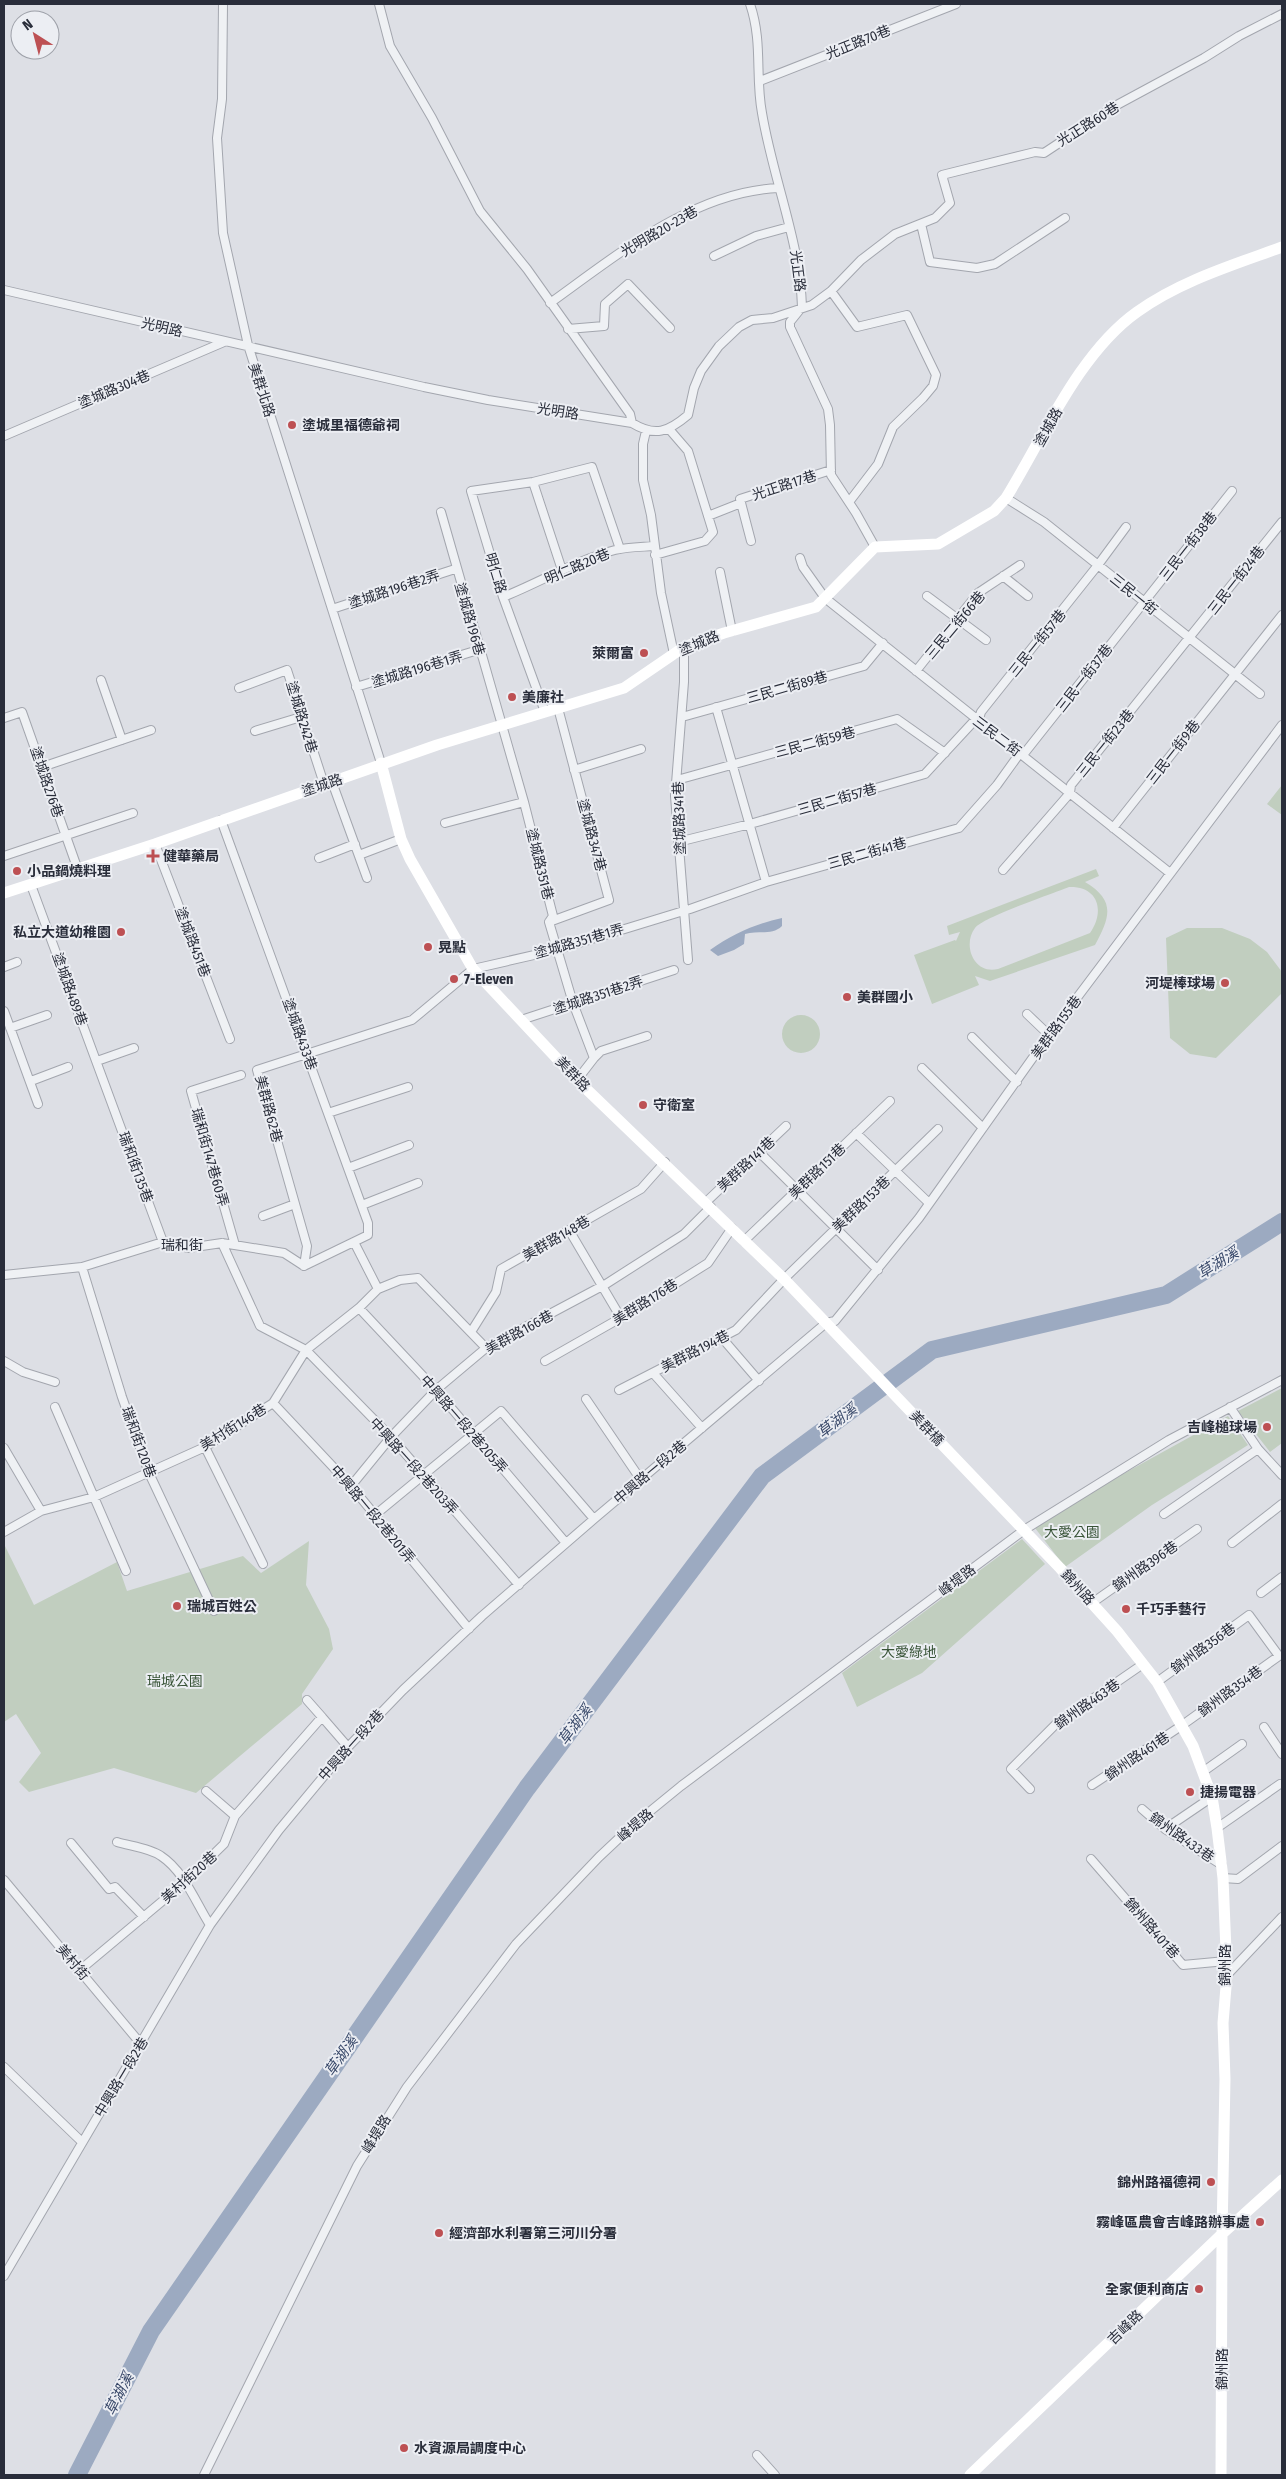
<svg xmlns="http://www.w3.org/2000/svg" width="1286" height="2479" viewBox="0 0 1286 2479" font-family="'Fira Sans Condensed','Noto Sans TC',sans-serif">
<rect width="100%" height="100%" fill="#dddfe5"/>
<!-- park -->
<path fill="#c1cebf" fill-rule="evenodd" d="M1282,785V815L1267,804Z
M1096,869L1099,876L1085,882C1115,900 1111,916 1095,945L990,981L975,976L979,985L932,1004L914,955L955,940L956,941L960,932L949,935L947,926ZM1069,887C1099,886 1105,912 1090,933L998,969C974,975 962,945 975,928C983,917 1052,894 1069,887Z
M1187,928H1222L1250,939L1267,952L1282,972V993L1216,1058L1190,1054L1170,1038L1166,938Z
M782 1034a19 19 0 1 1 38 0a19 19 0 1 1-38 0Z
M1282,1388V1443L1270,1452L1238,1411Z
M1228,1416L1248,1445L1152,1505L1065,1567L1035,1528L1103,1485Z
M1022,1539L1045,1564L922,1673L857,1707L842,1673Z
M309,1541L306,1585L329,1629L333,1649L302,1694V1704L196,1793L114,1768L29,1792L19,1782L41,1753L16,1714L4,1722V1544L34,1605L117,1562L127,1591L243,1556L261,1573Z"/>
<!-- water -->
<path fill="#9caac1" d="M782,918V926C772,936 758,930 745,934L744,944L734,950L718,956L710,950C733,934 755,924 782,918Z"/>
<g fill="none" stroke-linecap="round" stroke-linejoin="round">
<!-- river -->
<path stroke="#9caac1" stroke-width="18" d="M77,2475L151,2331L527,1788L762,1476L932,1350L1166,1295L1282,1222"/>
<!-- street casing -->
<g stroke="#a3a6ae" stroke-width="10">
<path id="street" d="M223,4L222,99L217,138L223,233L248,345L381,763
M379,4L390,46L432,118L480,211L527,269L630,414L632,423
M750,4C763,42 755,76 762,113C773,179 800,241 802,307L790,322V327L828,409L830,425L831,475L856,513L875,547
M760,81L956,4
M921,224L930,262L977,268L995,264L1065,218
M714,256L756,236L789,227
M4,290L424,387L488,400L632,423C655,437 668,432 688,415L694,388L701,371L719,346L739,327L752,320L773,318L812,305L831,291L861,260L895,234L935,218L950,203L942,175L1035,152L1044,153L1115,106L1204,58L1239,36L1282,14
M831,291L857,327L907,315L936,375L933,386L923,398L893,427L878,464L849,502
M550,303C617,255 694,191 779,188
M568,329L604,326L605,304L628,284L670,328
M646,431L643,444V480L651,515L661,593L674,654
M4,436L224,342
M533,482L562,570
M1006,498L1044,522L1260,694
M441,512L524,802L553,916L549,922L573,1003L594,1058L577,1080
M708,516L741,503
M751,541L740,499L831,470
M655,555L705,541L713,532L688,451L669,429
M800,558L803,567L825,598L1170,873
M720,572L732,631
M1003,576L1028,596
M927,596L986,640
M503,597C541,582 576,560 615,550C627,547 641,547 654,546
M332,609L455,569
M684,647V682L675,796L688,960
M916,671L978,593L1020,565
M101,680L122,740
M356,687L478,650
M239,688L287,670L324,784
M716,707L766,882
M545,712L503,597L471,491L533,482L592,467L620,549
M682,717L864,666L883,643
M4,718L22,712L78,870
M978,722L981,712L1098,565L1126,527
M255,731L301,717
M1023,755L1232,491
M42,767L151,730
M574,770L641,749
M677,780L897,719L945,753
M332,782L367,878
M445,823L524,802
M1113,828L1282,615
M678,842L750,824L925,774L975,720
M155,844L230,1039
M359,855L401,839
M4,856L133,813
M319,858L355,844
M1003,870L1070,793L1071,785L1282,522
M31,885L163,1242
M549,922L609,900L558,708
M4,967L17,962
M4,1011L38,1104
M1027,1014L1049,1035
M521,1020L674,970
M10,1028L47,1015
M972,1037L1017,1082
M594,1058L601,1051L647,1036
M97,1061L134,1048
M922,1068L983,1128
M31,1081L68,1067
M328,1113L408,1087
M856,1133L929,1203
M759,1152L878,1270
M348,1168L409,1145
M706,1202L786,1126
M362,1205L418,1183
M263,1216L295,1204
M569,1230L621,1318
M744,1241L890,1101
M354,1242L378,1289
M222,1243L260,1326L306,1350L391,1437L519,1585
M235,1245L191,1091L241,1075
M304,1266L307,1246L257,1070L412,1020L473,969L556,950L690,909L766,882L959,828L997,785L1020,753
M82,1267L122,1397L149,1473L214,1611
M4,1275L82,1267L163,1242L188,1248L222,1243L284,1253L304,1266L368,1235V1223L221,820
M359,1308L436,1390L566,1543
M471,1332L496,1292L501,1269L641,1189L665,1162
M722,1338L759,1381
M4,1361L23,1372L55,1382
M545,1361L624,1316L708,1263L732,1228
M653,1373L702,1428
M619,1390L736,1330L784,1279L938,1129
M586,1399L641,1480
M273,1403L351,1486L469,1629
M55,1407L126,1571
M1230,1407L1258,1449L1282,1475
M205,1447L263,1564
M4,1448L41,1511
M351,1486L391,1437L436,1390L486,1348L606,1284L684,1234L711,1207
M1164,1514L1258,1449
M375,1515L501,1411L594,1519
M4,1532L41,1511L94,1497L205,1447L273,1403L306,1350L359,1308L378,1289L400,1280L418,1278L486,1348
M1232,1543L1282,1504
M1261,1593L1282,1577
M1092,1603L1197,1529
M322,1717L348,1747
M1264,1727L1282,1754
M1204,1771L1242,1744
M1092,1785L1181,1726L1279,1656L1249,1615L1157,1682
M1030,1789L1011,1769L1056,1724L1143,1664
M206,1791L235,1816
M1142,1809L1165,1829L1222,1865
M1217,1828L1280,1784
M1165,1829L1212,1797
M117,1842C130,1846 150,1848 161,1856C184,1871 196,1903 210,1925
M71,1843L109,1889L115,1887L144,1917
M1091,1859L1183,1965L1226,1961
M1223,1878L1238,1879L1282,1846
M4,1880L141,2044
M80,1970L184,1883L224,1844L235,1816L322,1717L307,1700
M1227,1975L1282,1917
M4,2067L82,2142
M4,2276L210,1925L279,1830L348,1747L403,1690L482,1616L594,1519L826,1323L835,1321L919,1218L1049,1035L1282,725
M757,2455L775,2475
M204,2475L357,2166L407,2087L516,1944L599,1857L632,1826L681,1786L1024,1530L1169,1440L1282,1380"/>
</g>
<!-- street -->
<use href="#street" stroke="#eff1f4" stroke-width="8"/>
<!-- secondary -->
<path stroke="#fff" stroke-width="11" d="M381,763L401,839L410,859L473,969L578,1081L784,1279L1060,1568L1117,1631L1157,1682L1193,1746L1212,1797L1217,1828L1223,1878L1227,1975L1223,2023L1225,2079L1222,2234L1221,2475
M4,893L155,844L437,745L624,688L684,647L724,633L816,607L875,547L938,544L994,511L1006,498C1043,438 1079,353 1137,312C1180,281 1233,265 1282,247
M970,2475L1222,2234L1282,2180"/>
</g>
<!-- markers -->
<g fill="#bd5053" stroke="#eceef3" stroke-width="2">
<circle cx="292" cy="425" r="5"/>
<circle cx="644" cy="653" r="5"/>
<circle cx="512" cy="697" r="5"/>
<path d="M150.5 848.5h5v5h5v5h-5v5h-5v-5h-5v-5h5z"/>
<circle cx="17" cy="871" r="5"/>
<circle cx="121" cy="932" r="5"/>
<circle cx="428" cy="947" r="5"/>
<circle cx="454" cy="979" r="5"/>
<circle cx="1225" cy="983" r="5"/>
<circle cx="847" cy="997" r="5"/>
<circle cx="643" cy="1105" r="5"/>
<circle cx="1267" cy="1427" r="5"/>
<circle cx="177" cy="1606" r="5"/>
<circle cx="1126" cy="1609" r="5"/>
<circle cx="1190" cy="1792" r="5"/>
<circle cx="1211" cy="2182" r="5"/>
<circle cx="1260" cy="2222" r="5"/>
<circle cx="439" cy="2233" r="5"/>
<circle cx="1199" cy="2289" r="5"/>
<circle cx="404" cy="2448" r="5"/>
</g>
<g text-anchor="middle" stroke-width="4" stroke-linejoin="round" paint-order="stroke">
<!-- street labels -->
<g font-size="14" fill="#292d3a" stroke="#eceef3">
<text transform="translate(858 42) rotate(-22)" y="5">光正路70巷</text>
<text transform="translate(1088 124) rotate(-32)" y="5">光正路60巷</text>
<text transform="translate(659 231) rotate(-30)" y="5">光明路20-23巷</text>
<text transform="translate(798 271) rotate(83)" y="5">光正路</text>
<text transform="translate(162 327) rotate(13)" y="5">光明路</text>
<text transform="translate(114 389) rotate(-23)" y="5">塗城路304巷</text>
<text transform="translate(262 390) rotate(72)" y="5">美群北路</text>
<text transform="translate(558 411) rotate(9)" y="5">光明路</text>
<text transform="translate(1048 427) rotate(-61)" y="5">塗城路</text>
<text transform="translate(784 485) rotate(-18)" y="5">光正路17巷</text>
<text transform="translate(1188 546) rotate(-52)" y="5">三民一街38巷</text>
<text transform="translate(577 566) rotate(-23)" y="5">明仁路20巷</text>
<text transform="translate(496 573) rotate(73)" y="5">明仁路</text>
<text transform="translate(1236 580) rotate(-52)" y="5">三民一街24巷</text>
<text transform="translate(394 589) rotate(-18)" y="5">塗城路196巷2弄</text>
<text transform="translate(1134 594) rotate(39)" y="5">三民一街</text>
<text transform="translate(470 619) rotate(74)" y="5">塗城路196巷</text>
<text transform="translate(955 625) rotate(-50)" y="5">三民二街66巷</text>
<text transform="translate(699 643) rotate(-23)" y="5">塗城路</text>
<text transform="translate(1037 643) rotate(-51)" y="5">三民一街57巷</text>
<text transform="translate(417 669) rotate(-17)" y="5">塗城路196巷1弄</text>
<text transform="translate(1084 678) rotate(-52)" y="5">三民一街37巷</text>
<text transform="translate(787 687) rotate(-16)" y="5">三民二街89巷</text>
<text transform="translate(302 717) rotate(73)" y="5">塗城路242巷</text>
<text transform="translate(997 736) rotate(37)" y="5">三民二街</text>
<text transform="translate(815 742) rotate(-15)" y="5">三民二街59巷</text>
<text transform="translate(1105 743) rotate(-51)" y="5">三民一街23巷</text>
<text transform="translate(1173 752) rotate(-52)" y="5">三民一街9巷</text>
<text transform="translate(47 782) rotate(71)" y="5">塗城路276巷</text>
<text transform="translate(322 785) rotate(-19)" y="5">塗城路</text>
<text transform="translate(837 799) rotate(-16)" y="5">三民二街57巷</text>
<text transform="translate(679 818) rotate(-92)" y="5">塗城路341巷</text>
<text transform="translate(592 835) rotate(75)" y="5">塗城路347巷</text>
<text transform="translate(867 853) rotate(-16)" y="5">三民二街41巷</text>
<text transform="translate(540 864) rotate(76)" y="5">塗城路351巷</text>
<text transform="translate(579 941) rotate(-16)" y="5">塗城路351巷1弄</text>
<text transform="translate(193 942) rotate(69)" y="5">塗城路451巷</text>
<text transform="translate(70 989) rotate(70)" y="5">塗城路489巷</text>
<text transform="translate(598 995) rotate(-18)" y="5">塗城路351巷2弄</text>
<text transform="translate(1056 1027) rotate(-54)" y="5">美群路155巷</text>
<text transform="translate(300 1034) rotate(70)" y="5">塗城路433巷</text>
<text transform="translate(573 1074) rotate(46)" y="5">美群路</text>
<text transform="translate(269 1109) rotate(75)" y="5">美群路62巷</text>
<text transform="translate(210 1157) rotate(74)" y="5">瑞和街147巷60弄</text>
<text transform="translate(746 1164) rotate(-43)" y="5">美群路141巷</text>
<text transform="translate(136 1167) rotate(70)" y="5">瑞和街135巷</text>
<text transform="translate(817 1171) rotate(-44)" y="5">美群路151巷</text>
<text transform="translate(861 1204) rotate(-44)" y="5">美群路153巷</text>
<text transform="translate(556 1238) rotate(-30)" y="5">美群路148巷</text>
<text x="182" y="1250">瑞和街</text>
<text transform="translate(645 1302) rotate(-32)" y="5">美群路176巷</text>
<text transform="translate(519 1332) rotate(-29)" y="5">美群路166巷</text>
<text transform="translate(695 1351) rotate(-27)" y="5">美群路194巷</text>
<text transform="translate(464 1424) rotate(49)" y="5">中興路一段2巷205弄</text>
<text transform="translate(233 1427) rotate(-32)" y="5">美村街146巷</text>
<text transform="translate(927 1428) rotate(46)" y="5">美群橋</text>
<text transform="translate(139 1442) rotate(70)" y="5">瑞和街120巷</text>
<text transform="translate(414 1466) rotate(48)" y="5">中興路一段2巷203弄</text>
<text transform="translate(650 1472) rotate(-40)" y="5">中興路一段2巷</text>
<text transform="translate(373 1514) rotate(50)" y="5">中興路一段2巷201弄</text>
<text transform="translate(1145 1566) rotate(-35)" y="5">錦州路396巷</text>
<text transform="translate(957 1580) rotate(-37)" y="5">峰堤路</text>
<text transform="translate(1078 1587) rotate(48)" y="5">錦州路</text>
<text transform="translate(1203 1648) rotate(-36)" y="5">錦州路356巷</text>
<text transform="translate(1230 1691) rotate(-36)" y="5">錦州路354巷</text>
<text transform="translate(1087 1704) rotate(-35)" y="5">錦州路463巷</text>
<text transform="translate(351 1745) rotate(-48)" y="5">中興路一段2巷</text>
<text transform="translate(1137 1756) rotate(-34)" y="5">錦州路461巷</text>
<text transform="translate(635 1825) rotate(-41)" y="5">峰堤路</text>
<text transform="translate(1182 1837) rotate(35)" y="5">錦州路433巷</text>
<text transform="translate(189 1877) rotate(-42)" y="5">美村街20巷</text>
<text transform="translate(1152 1928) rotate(49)" y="5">錦州路401巷</text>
<text transform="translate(73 1962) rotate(50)" y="5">美村街</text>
<text transform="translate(1225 1965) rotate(-90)" y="5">錦州路</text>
<text transform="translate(121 2077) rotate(-59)" y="5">中興路一段2巷</text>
<text transform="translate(376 2134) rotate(-59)" y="5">峰堤路</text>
<text transform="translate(1125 2327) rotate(-44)" y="5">吉峰路</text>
<text transform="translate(1222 2369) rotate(-90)" y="5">錦州路</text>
</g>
<!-- poi labels -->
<g font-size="14" font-weight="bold" fill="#292d3a" stroke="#eceef3" text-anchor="start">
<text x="302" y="430">塗城里福德爺祠</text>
<text x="634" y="658" text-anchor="end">萊爾富</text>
<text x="522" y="702">美廉社</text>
<text x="163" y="861">健華藥局</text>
<text x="27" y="876">小品鍋燒料理</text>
<text x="111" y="937" text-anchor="end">私立大道幼稚園</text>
<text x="438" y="952">晃點</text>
<text x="464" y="984">7-Eleven</text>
<text x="1215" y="988" text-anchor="end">河堤棒球場</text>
<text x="857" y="1002">美群國小</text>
<text x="653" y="1110">守衛室</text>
<text x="1257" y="1432" text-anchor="end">吉峰槌球場</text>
<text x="187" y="1611">瑞城百姓公</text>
<text x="1136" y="1614">千巧手藝行</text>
<text x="1200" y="1797">捷揚電器</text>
<text x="1201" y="2187" text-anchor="end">錦州路福德祠</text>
<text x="1250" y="2227" text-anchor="end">霧峰區農會吉峰路辦事處</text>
<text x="449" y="2238">經濟部水利署第三河川分署</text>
<text x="1189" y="2294" text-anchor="end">全家便利商店</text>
<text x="414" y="2453">水資源局調度中心</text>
</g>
<!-- park labels -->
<g font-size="14" fill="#395438" stroke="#eceef3">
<text x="1072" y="1537">大愛公園</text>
<text x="909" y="1657">大愛綠地</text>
<text x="175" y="1686">瑞城公園</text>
</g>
<!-- water labels -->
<g font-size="15" font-style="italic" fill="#384869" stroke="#eceef3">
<text transform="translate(1218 1263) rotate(-32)" y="5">草湖溪</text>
<text transform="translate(837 1421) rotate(-37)" y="5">草湖溪</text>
<text transform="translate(575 1725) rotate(-53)" y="5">草湖溪</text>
<text transform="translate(341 2056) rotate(-55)" y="5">草湖溪</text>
<text transform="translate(119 2394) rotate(-63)" y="5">草湖溪</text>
</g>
</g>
<!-- border -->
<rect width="1286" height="2479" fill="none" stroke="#292d3a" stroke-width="10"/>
<!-- north arrow -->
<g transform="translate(35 35) rotate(324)"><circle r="24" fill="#eceef3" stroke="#9ea1a9"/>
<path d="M0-4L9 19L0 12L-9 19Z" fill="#bd5053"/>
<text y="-8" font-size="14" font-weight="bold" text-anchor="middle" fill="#292d3a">N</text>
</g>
</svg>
